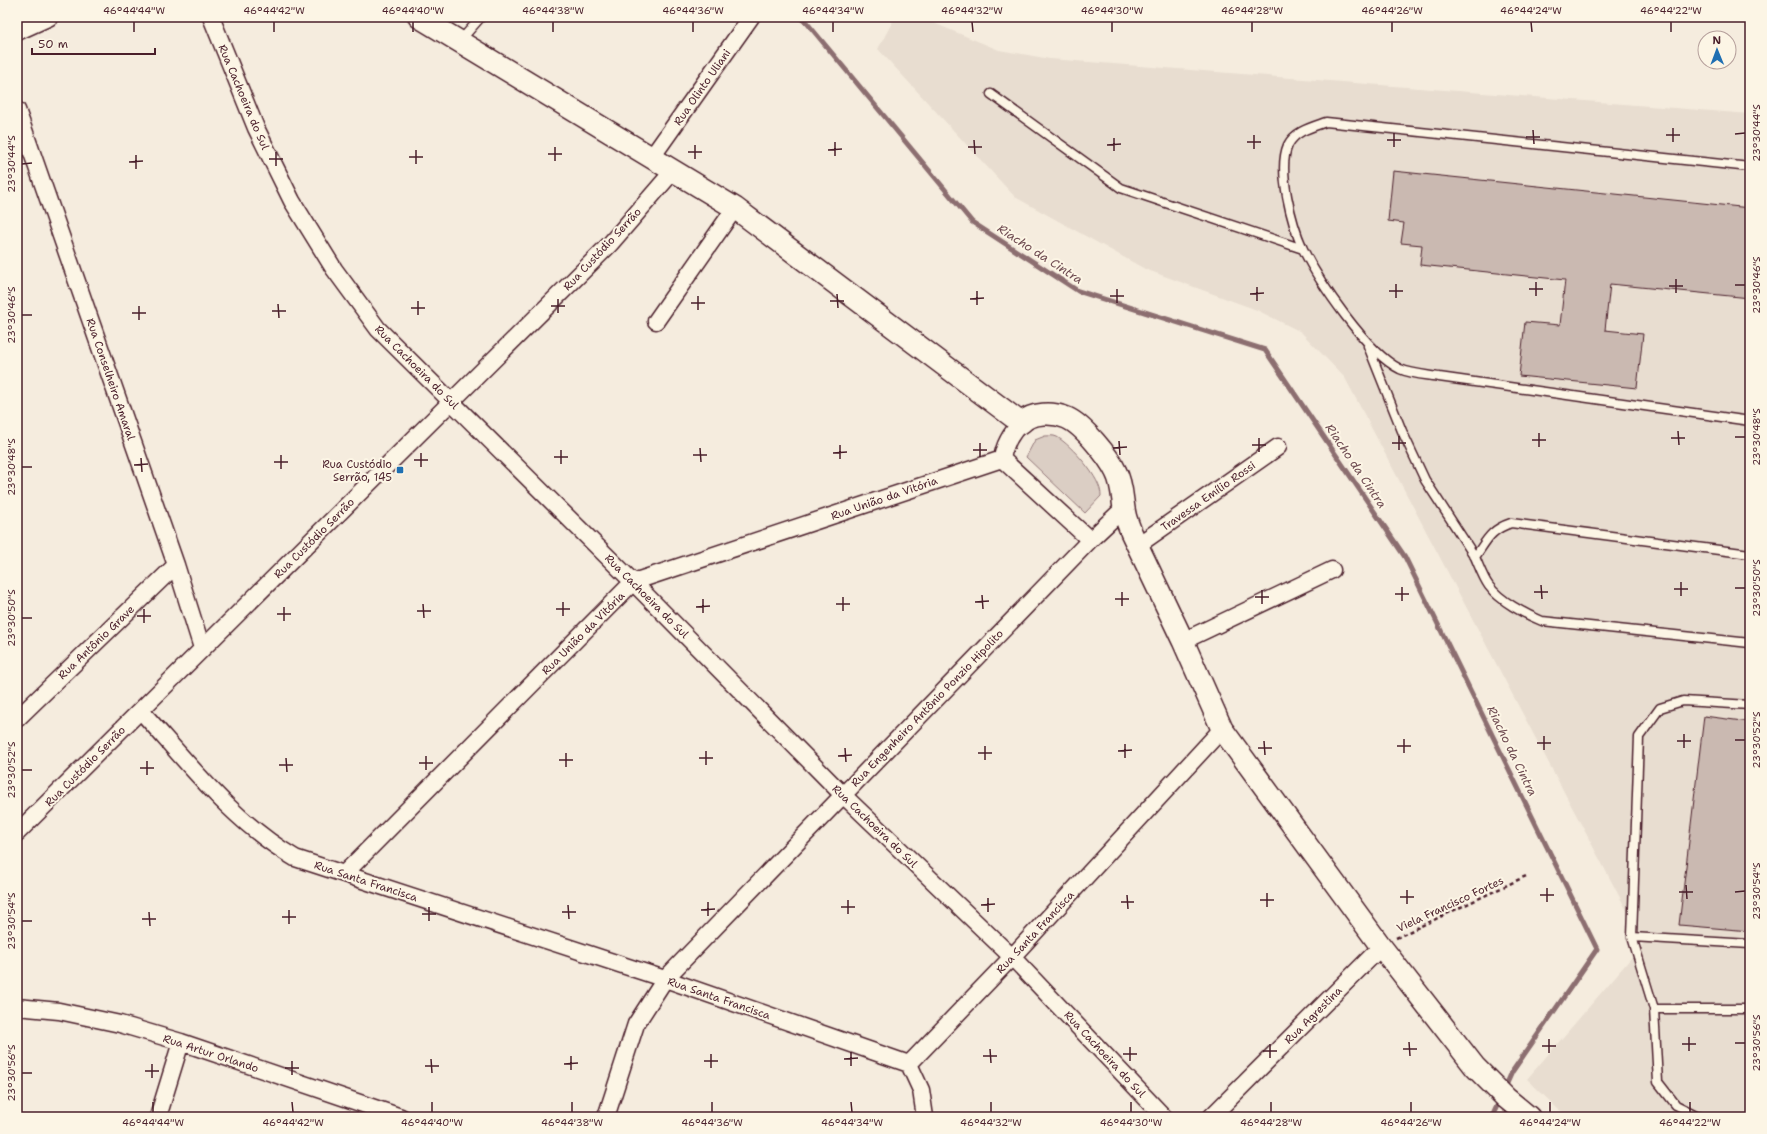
<svg xmlns="http://www.w3.org/2000/svg" width="1767" height="1134" viewBox="0 0 1767 1134" font-family="'Shantell Sans',sans-serif">
<rect width="100%" height="100%" fill="#f5ecde"/>
<filter id="ink" filterUnits="userSpaceOnUse"><feTurbulence type="fractalNoise" baseFrequency=".025" numOctaves="2"/><feDisplacementMap in="SourceGraphic" scale="8" xChannelSelector="R" yChannelSelector="G"/><feConvolveMatrix kernelMatrix="1 2 1 2 8 2 1 2 1" color-interpolation-filters="sRGB"/></filter>
<g filter="url(#ink)">
<!-- built -->
<path fill="#e8ddd0" d="M895,17H919L999,50L1050,59L1750,114V1117H1570L1558,1109L1527,1079L1644,943L1345,378L1301,332L1257,310L1145,269L1015,197L878,49Z"/>
<!-- green -->
<path fill="#dbcec4" stroke="#927678" d="M1045,436C1049,436 1053,435 1057,437C1071,445 1102,479 1101,496L1085,513L1026,457L1035,440Z"/>
<g fill="none" stroke-linecap="round" stroke-linejoin="round">
<!-- stream -->
<path stroke="#8c6e70" stroke-width="5" d="M799,17L807,23L972,222L1078,291L1265,350L1405,557L1597,949L1512,1072L1504,1090
M1492,1117L1500,1099"/>
</g>
<!-- building -->
<path fill="#cab9b1" stroke="#4a1f2b" d="M1393,171L1750,208V298L1610,284L1605,330L1643,334L1637,388L1519,376L1525,322L1560,325L1565,280L1420,265L1422,245L1401,243L1404,223L1388,221Z
M1704,716L1750,722V931L1679,925Z"/>
<g fill="none" stroke-linecap="round" stroke-linejoin="round">
<!-- service casing -->
<g stroke="#4a1f2b" stroke-width="11">
<path id="service" d="M460,41L481,17
M991,94L1121,188L1303,249
M1750,167L1326,122C1312,127 1295,131 1288,145C1277,170 1292,225 1303,249C1319,282 1367,353 1400,369C1411,374 1427,375 1439,377L1750,421
M1368,346L1402,431L1425,480L1475,557
M1750,554L1511,523C1490,530 1487,540 1475,557C1479,566 1483,578 1489,586C1500,601 1525,614 1542,621L1750,643
M1632,937L1750,944
M1654,1009H1750
M1700,1117L1676,1105L1658,1082L1654,1009L1632,937L1639,737L1660,708L1683,701L1750,705"/>
</g>
<!-- minor casing -->
<g stroke="#4a1f2b" stroke-width="19">
<path id="minor" d="M211,17L256,128L292,201L334,269L378,329L633,582L842,794L1012,957L1164,1117
M17,32L50,17
M17,110L176,565L202,648
M652,157L751,17
M656,321L735,208
M1021,423C1011,433 1004,445 1002,459L1090,540
M1138,545L1278,447
M1183,641L1332,570
M141,711C189,764 233,822 295,858L665,979L909,1064
M17,719L176,565
M17,833L610,244L674,170
M344,874L633,582L1002,459
M17,1007L59,1011L120,1024L181,1042L401,1117
M909,1064L1012,957L1222,729
M909,1064L921,1090L925,1117
M158,1117L181,1042
M606,1117L636,1024L665,979L1090,540L1124,508
M1211,1117L1381,947"/>
</g>
<!-- tertiary casing -->
<g stroke="#4a1f2b" stroke-width="24">
<path id="tertiary" d="M419,17L735,208L1021,423C1032,412 1053,412 1067,418C1083,425 1109,457 1116,472C1123,485 1122,501 1125,514C1126,520 1129,526 1131,532L1183,641L1222,729L1380,945L1475,1067L1506,1098L1529,1117"/>
</g>
<!-- path -->
<path stroke="#4a1f2b" stroke-width="2.5" stroke-dasharray="4 3" stroke-linecap="butt" d="M1396,938L1526,876"/>
<!-- service -->
<use href="#service" stroke="#fcf5e5" stroke-width="8"/>
<!-- minor -->
<use href="#minor" stroke="#fcf5e5" stroke-width="16"/>
<!-- tertiary -->
<use href="#tertiary" stroke="#fcf5e5" stroke-width="21"/>
</g>
</g>
<!-- ticks -->
<path fill="none" stroke="#4a1f2b" stroke-width="1.5" d="M134,22V32M274,22V32M413,22V32M553,22V32M693,22V32M833,22V32M972,22L973,32M1112,22V32M1252,22V32M1392,22V32M1531,22L1532,32M1671,22V32M1673,128V142M1533,130L1534,144M1394,133V147M1735,134L1745,133M1254,135V149M1666,135H1680M1526,137H1540M1114,138V151M974,140L975,154M1387,140H1401M835,142V156M1247,142H1261M695,145V159M1107,145L1121,144M555,147V161M968,147H982M416,150V164M828,150L842,149M276,152V166M688,152H702M548,154H562M136,155V169M409,157H423M269,159H283M129,162L143,161M22,164L32,163M1676,279V293M1536,282V296M1396,284V298M1735,285H1745M1669,286H1683M1257,287V301M1117,289V303M1529,289H1543M977,291V305M1389,291H1403M837,294L838,308M1250,294L1264,293M698,296V310M1110,296H1124M558,299V313M970,299L984,298M418,301V315M830,301H844M691,303H705M278,304L279,318M139,306V320M551,306H565M411,308H425M272,311H286M132,313H146M22,315H32M1678,431L1679,445M1539,433V447M1399,436V450M1735,437H1745M1259,438V452M1671,438H1685M1532,440H1546M1119,441L1120,455M980,443V457M1392,443H1406M840,445V459M1252,445H1266M700,448L701,462M1113,448L1127,447M561,450V464M973,450H987M421,453V467M833,453L847,452M281,455V469M693,455H707M554,457H568M141,458L142,472M414,460H428M274,462H288M134,465L148,464M22,467H32M1681,582V596M1541,585L1542,599M1402,587V601M1735,588H1745M1674,589H1688M1262,590V604M1122,592V606M1534,592H1548M1395,594H1409M982,595L983,609M843,597V611M1255,597H1269M703,599V613M1115,599H1129M563,602V616M975,602L989,601M423,604L424,618M836,604H850M284,607V621M696,607L710,606M144,609V623M556,609H570M417,611H431M277,614H291M137,616H151M22,618H32M1684,734V748M1544,736V750M1404,739V753M1735,740H1745M1264,741L1265,755M1677,741H1691M1537,743H1551M1125,744V758M985,746V760M1397,746H1411M845,748L846,762M1258,748H1272M706,751V765M1118,751L1132,750M566,753V767M978,753H992M426,756V770M838,756L852,755M286,758L287,772M699,758H713M559,760H573M147,761V775M419,763H433M279,765H293M140,768H154M22,770H32M1686,885L1687,899M1547,888V902M1407,890V904M1679,892H1693M1735,892L1745,891M1267,893V907M1127,895L1128,909M1540,895H1554M1400,897H1414M988,898V912M848,900V914M1260,900H1274M708,902V916M1121,902H1134M568,905L569,919M981,905L995,904M429,907V921M841,907H855M289,910V924M701,910L715,909M149,912L150,926M562,912H576M422,914H436M282,917H296M142,919H156M22,921H32M1689,1037V1051M1549,1039V1053M1409,1042L1410,1056M1735,1043H1745M1270,1044V1058M1682,1044H1696M1542,1046H1556M1130,1047V1061M990,1049L991,1063M1403,1049H1417M1263,1051H1277M851,1052V1066M711,1054V1068M1123,1054H1137M571,1056V1070M983,1056H997M431,1059L432,1073M844,1059L858,1058M292,1061V1075M704,1061H718M152,1064V1078M564,1064L578,1063M425,1066H439M285,1068H299M145,1071H159M22,1073H32M153,1102V1112M292,1102L293,1112M432,1102V1112M572,1102V1112M712,1102V1112M851,1102L852,1112M991,1102V1112M1131,1102V1112M1271,1102V1112M1411,1102V1112M1550,1102V1112M1690,1102V1112"/>
<!-- markers -->
<rect fill="#1f6fb2" stroke="#fcf5e5" stroke-width="1.5" x="396" y="466" width="8" height="8" rx="2"/>
<g text-anchor="middle" stroke-width="4" stroke-linejoin="round" paint-order="stroke">
<!-- street labels -->
<g font-size="11" fill="#4a1f2b" stroke="#fcf5e5">
<text transform="translate(702 87) rotate(-55)" y="4">Rua Olinto Uliani</text>
<text transform="translate(244 97) rotate(67)" y="4">Rua Cachoeira do Sul</text>
<text transform="translate(602 249) rotate(-47)" y="4">Rua Custódio Serrão</text>
<text transform="translate(417 367) rotate(45)" y="4">Rua Cachoeira do Sul</text>
<text transform="translate(111 379) rotate(71)" y="4">Rua Conselheiro Amaral</text>
<text transform="translate(1208 496) rotate(-35)" y="4">Travessa Emílio Rossi</text>
<text transform="translate(884 498) rotate(-19)" y="4">Rua União da Vitória</text>
<text transform="translate(314 538) rotate(-45)" y="4">Rua Custódio Serrão</text>
<text transform="translate(647 596) rotate(45)" y="4">Rua Cachoeira do Sul</text>
<text transform="translate(583 633) rotate(-45)" y="4">Rua União da Vitória</text>
<text transform="translate(96 642) rotate(-44)" y="4">Rua Antônio Grave</text>
<text transform="translate(927 708) rotate(-46)" y="4">Rua Engenheiro Antônio Ponzio Hipolito</text>
<text transform="translate(85 766) rotate(-45)" y="4">Rua Custódio Serrão</text>
<text transform="translate(875 826) rotate(44)" y="4">Rua Cachoeira do Sul</text>
<text transform="translate(366 881) rotate(18)" y="4">Rua Santa Francisca</text>
<text transform="translate(1450 904) rotate(-25)" y="4">Viela Francisco Fortes</text>
<text transform="translate(1035 932) rotate(-47)" y="4">Rua Santa Francisca</text>
<text transform="translate(719 998) rotate(19)" y="4">Rua Santa Francisca</text>
<text transform="translate(1313 1015) rotate(-45)" y="4">Rua Agrestina</text>
<text transform="translate(211 1053) rotate(18)" y="4">Rua Artur Orlando</text>
<text transform="translate(1105 1054) rotate(47)" y="4">Rua Cachoeira do Sul</text>
</g>
<!-- poi labels -->
<g font-size="11" fill="#4a1f2b" stroke="#fcf5e5" text-anchor="end">
<text x="392" y="468">Rua Custódio<tspan x="392" dy="13">Serrão, 145</tspan></text>
</g>
<!-- water labels -->
<g font-size="12" font-style="italic" fill="#704d53" stroke="#fcf5e5">
<text transform="translate(1040 254) rotate(33)" y="4">Riacho da Cintra</text>
<text transform="translate(1356 466) rotate(56)" y="4">Riacho da Cintra</text>
<text transform="translate(1512 751) rotate(64)" y="4">Riacho da Cintra</text>
</g>
</g>
<!-- margin -->
<rect width="1767" height="1134" fill="none" stroke="#fcf5e5" stroke-width="44"/>
<!-- north arrow -->
<g transform="translate(1717 50) rotate(359)"><circle r="19" fill="#fcf5e5" stroke="#b59f9b"/>
<path d="M0-3L7 15L0 10L-7 15Z" fill="#1f6fb2"/>
<text y="-6" font-size="11" font-weight="bold" text-anchor="middle" fill="#4a1f2b">N</text>
</g>
<!-- scale -->
<path d="M32 48v6h123v-6" fill="none" stroke="#4a1f2b" stroke-width="2"/>
<text x="38" y="48" font-size="12" fill="#4a1f2b" stroke="#fcf5e5" stroke-width="3" paint-order="stroke">50 m</text>
<rect x="22" y="22" width="1723" height="1090" fill="none" stroke="#4a1f2b" stroke-width="1.5"/>
<g font-size="10" text-anchor="middle" fill="#4a1f2b">
<text x="134" y="14">46°44'44"W</text>
<text x="274" y="14">46°44'42"W</text>
<text x="413" y="14">46°44'40"W</text>
<text x="553" y="14">46°44'38"W</text>
<text x="693" y="14">46°44'36"W</text>
<text x="833" y="14">46°44'34"W</text>
<text x="972" y="14">46°44'32"W</text>
<text x="1112" y="14">46°44'30"W</text>
<text x="1252" y="14">46°44'28"W</text>
<text x="1392" y="14">46°44'26"W</text>
<text x="1531" y="14">46°44'24"W</text>
<text x="1671" y="14">46°44'22"W</text>
<text transform="translate(1756 133) rotate(-90)" y="4">23°30'44"S</text>
<text transform="translate(11 164) rotate(-90)" y="4">23°30'44"S</text>
<text transform="translate(1756 285) rotate(-90)" y="4">23°30'46"S</text>
<text transform="translate(11 315) rotate(-90)" y="4">23°30'46"S</text>
<text transform="translate(1756 437) rotate(-90)" y="4">23°30'48"S</text>
<text transform="translate(11 467) rotate(-90)" y="4">23°30'48"S</text>
<text transform="translate(1756 588) rotate(-90)" y="4">23°30'50"S</text>
<text transform="translate(11 618) rotate(-90)" y="4">23°30'50"S</text>
<text transform="translate(1756 740) rotate(-90)" y="4">23°30'52"S</text>
<text transform="translate(11 770) rotate(-90)" y="4">23°30'52"S</text>
<text transform="translate(1756 891) rotate(-90)" y="4">23°30'54"S</text>
<text transform="translate(11 921) rotate(-90)" y="4">23°30'54"S</text>
<text transform="translate(1756 1043) rotate(-90)" y="4">23°30'56"S</text>
<text transform="translate(11 1073) rotate(-90)" y="4">23°30'56"S</text>
<text x="153" y="1126">46°44'44"W</text>
<text x="293" y="1126">46°44'42"W</text>
<text x="432" y="1126">46°44'40"W</text>
<text x="572" y="1126">46°44'38"W</text>
<text x="712" y="1126">46°44'36"W</text>
<text x="852" y="1126">46°44'34"W</text>
<text x="991" y="1126">46°44'32"W</text>
<text x="1131" y="1126">46°44'30"W</text>
<text x="1271" y="1126">46°44'28"W</text>
<text x="1411" y="1126">46°44'26"W</text>
<text x="1550" y="1126">46°44'24"W</text>
<text x="1690" y="1126">46°44'22"W</text>
</g>
</svg>
